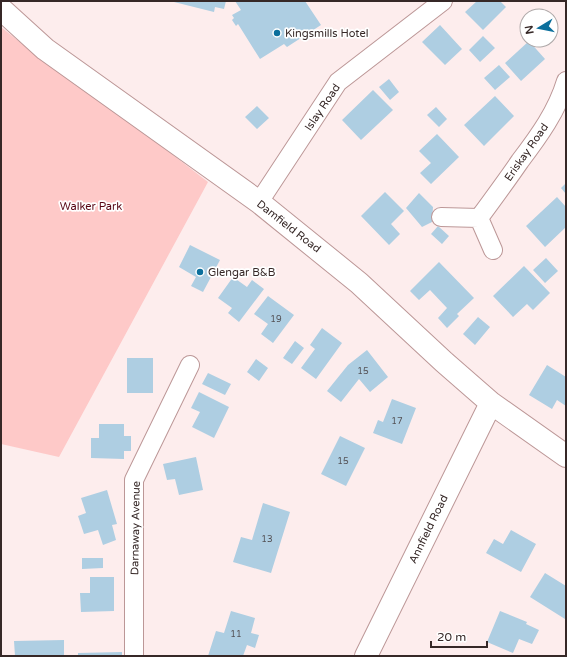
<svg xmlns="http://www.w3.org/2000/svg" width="567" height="657" viewBox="0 0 567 657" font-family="'Varela Round',sans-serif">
<rect width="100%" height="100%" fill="#fdeded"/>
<!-- green -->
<path fill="#fec9c8" d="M1,27L46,63L147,135L208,182L59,457L1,444Z"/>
<!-- building -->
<path fill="#aecee2" d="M170,1H226L224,9L215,7L214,12Z
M235,1H305L321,25L287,47L284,44L260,59L238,24L236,26L232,20L234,18L232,15L241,10Z
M477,1H500L506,7L483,30L465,12Z
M440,25L462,49L445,65L422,42Z
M483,36L495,48L480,62L469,50Z
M529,41L545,59L521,81L505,63Z
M499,65L510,77L495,90L484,78Z
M389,79L399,92L390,100L379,87Z
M373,90L393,110L361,140L342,120Z
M495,96L514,116L484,146L464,125Z
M257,106L269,118L257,129L245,117Z
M436,107L447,119L439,127L427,115Z
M437,134L459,157L431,184L420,173L431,163L419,151Z
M566,183V194L561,188Z
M385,192L404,211L391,224L400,234L389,245L361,216Z
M419,193L433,207L432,222L422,227L406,208Z
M557,197L566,207V227L545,247L526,226Z
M438,226L449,236L442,244L431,234Z
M190,245L220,260L203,292L191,286L196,277L179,267Z
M546,258L558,271L545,283L533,270Z
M439,262L474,298L457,314L459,316L447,328L438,318L447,308L430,290L419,300L410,291Z
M524,266L550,293L533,310L527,304L513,317L493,296Z
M233,277L247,287L252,280L264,289L239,322L228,313L232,308L218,298Z
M268,296L294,315L273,343L261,334L268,324L254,314Z
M478,317L490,327L475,345L463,334Z
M322,328L342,343L316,379L301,368L315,349L310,345Z
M295,341L304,348L292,364L283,358Z
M367,350L388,377L370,392L359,379L341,402L327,391L348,365Z
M127,358H153V393H127Z
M256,359L268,368L259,381L247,372Z
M547,365L566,377V406L557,400L552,409L529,395Z
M208,373L231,384L225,395L202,384Z
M199,392L229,407L214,438L192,427L200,412L191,408Z
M392,399L416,408L402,444L373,433L378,420L383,422Z
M99,424H124V436H131V451H124V459L91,458V438H99Z
M340,436L365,448L346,486L321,474Z
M196,457L203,490L179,495L175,479L167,480L163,464Z
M107,490L117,524L112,525L116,540L103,545L98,530L84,534L78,516L86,513L81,498Z
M263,503L290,512L271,573L233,562L241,537L252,540Z
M511,530L536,544L521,572L486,553L494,539L503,544Z
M82,558H103V568L82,569Z
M545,573L566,586L565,619L530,597Z
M90,577H114V611L81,612L80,593H90Z
M231,611L255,618L251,633L259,635L255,648L247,645L243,656H208L216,631L224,633Z
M500,611L527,622L526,624L539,630L532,644L519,639L513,653L487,642Z
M64,640V656H15L14,641Z
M122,652V656H78V653Z"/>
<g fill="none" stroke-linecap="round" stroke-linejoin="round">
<!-- street casing -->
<g stroke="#bc9797" stroke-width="20">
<path id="street" d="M259,202L338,82L443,1
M441,217L479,218L493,250
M479,218C493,199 507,180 520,161C539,136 557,111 566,81
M134,656V480L190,365"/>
</g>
<!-- secondary casing -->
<g stroke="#bc9797" stroke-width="24">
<path id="secondary" d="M1,9L45,49L259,202L359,283L444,362L491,403L566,456
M366,656L491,403"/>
</g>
<!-- street -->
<use href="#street" stroke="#fff" stroke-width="18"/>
<!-- secondary -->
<use href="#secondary" stroke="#fff" stroke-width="22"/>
</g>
<!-- markers -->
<g fill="#0b6f9c" stroke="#fff" stroke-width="1.5">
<circle cx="277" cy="33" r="4"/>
<circle cx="200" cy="272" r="4"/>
</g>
<g text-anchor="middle" stroke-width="3.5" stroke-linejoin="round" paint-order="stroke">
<!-- number labels -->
<g font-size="9" fill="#545256">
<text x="276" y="322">19</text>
<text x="363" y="374">15</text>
<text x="397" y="424">17</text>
<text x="343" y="464">15</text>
<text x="267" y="542">13</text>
<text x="236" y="637">11</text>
</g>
<!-- poi labels -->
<g font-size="11" fill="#362827" stroke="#fff" text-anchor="start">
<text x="285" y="37">Kingsmills Hotel</text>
<text x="208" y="276">Glengar B&amp;B</text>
</g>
<!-- street labels -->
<g font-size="11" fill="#362827" stroke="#fff">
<text transform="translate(322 107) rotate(-56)" y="4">Islay Road</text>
<text transform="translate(526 152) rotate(-55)" y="4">Eriskay Road</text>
<text transform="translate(289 226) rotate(38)" y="4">Damfield Road</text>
<text transform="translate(135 528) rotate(-89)" y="4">Darnaway Avenue</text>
<text transform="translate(428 529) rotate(-64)" y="4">Annfield Road</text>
</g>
<!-- park labels -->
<g font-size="11" fill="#570614" stroke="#fff">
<text x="91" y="210">Walker Park</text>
</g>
</g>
<!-- border -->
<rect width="567" height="657" fill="none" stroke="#362827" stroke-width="4"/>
<!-- north arrow -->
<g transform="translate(539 28) rotate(260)"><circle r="19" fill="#ffffff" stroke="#afa9a9"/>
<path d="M0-3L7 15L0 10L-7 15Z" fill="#0b6f9c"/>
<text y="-6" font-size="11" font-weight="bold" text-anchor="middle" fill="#362827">N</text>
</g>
<!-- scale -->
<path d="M431 641v6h56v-6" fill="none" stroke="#362827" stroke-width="2"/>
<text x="437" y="641" font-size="12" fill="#362827" stroke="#ffffff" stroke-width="3" paint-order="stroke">20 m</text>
</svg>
